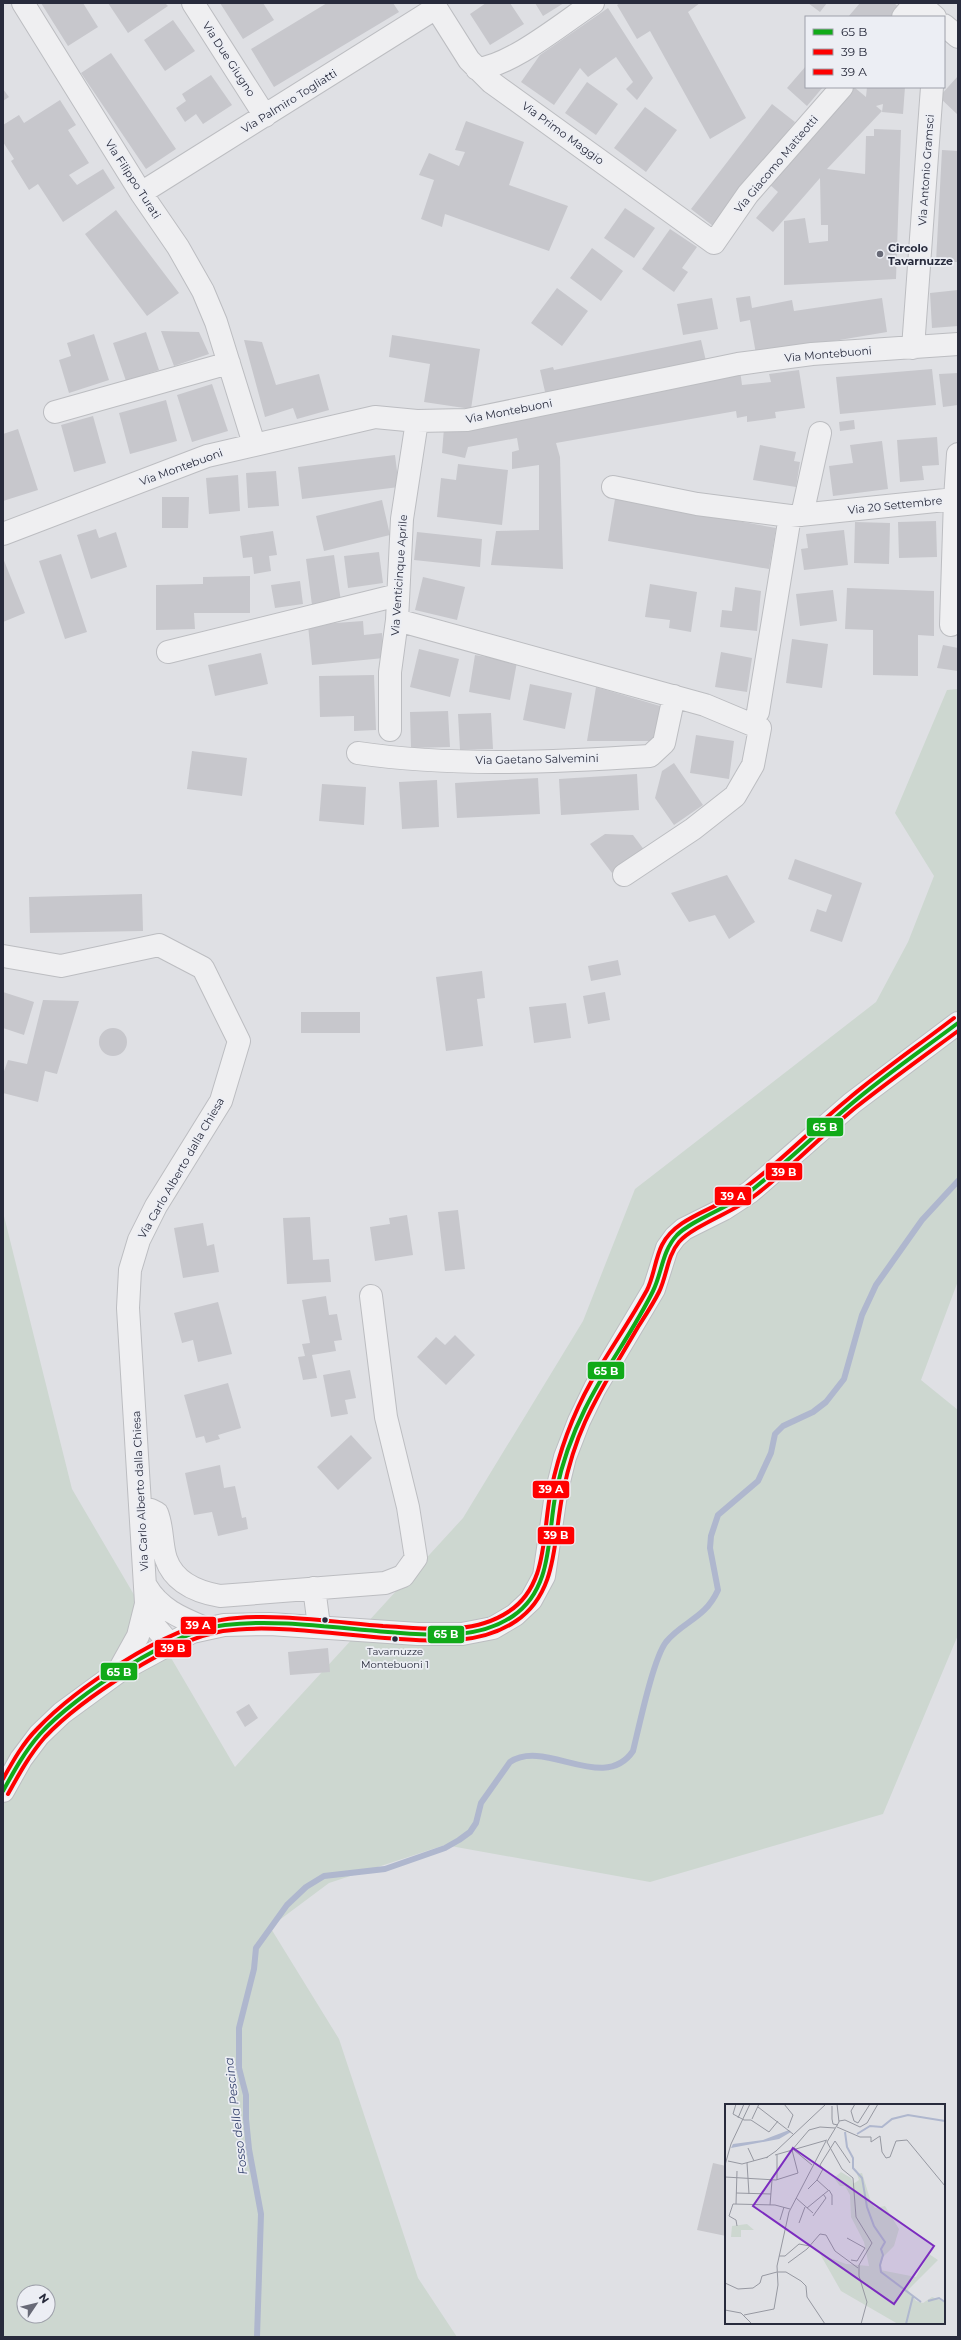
<svg xmlns="http://www.w3.org/2000/svg" width="961" height="2340" viewBox="0 0 961 2340" font-family="Montserrat,sans-serif">
<rect width="100%" height="100%" fill="#dfe0e4"/>
<!-- green -->
<path fill="#cdd7d0" fill-rule="evenodd" d="M958,689V1281L921,1380L958,1410V1635L883,1814L650,1882L445,1845L329,1883L270,1927L339,2039L418,2278L457,2337H3V1212L72,1489L235,1767L463,1518L583,1321L635,1189L876,1002L908,942L934,876L895,813L947,690ZM24,2292H48V2316H24Z"/>
<g fill="none" stroke-linecap="round" stroke-linejoin="round">
<!-- stream -->
<path stroke="#afb7ce" stroke-width="6" d="M257,2337L261,2214L249,2149L246,2119V2095L239,2068V2028L254,1969L256,1948L287,1905L306,1887L324,1876L385,1869L445,1848L459,1840L470,1832L476,1823L481,1803L510,1762C545,1738 604,1794 633,1751C639,1727 653,1659 666,1642C683,1621 705,1619 718,1590L710,1548L711,1536L718,1515L758,1481L771,1453L775,1434L783,1426L813,1412L826,1402L844,1379L862,1315L876,1285L922,1220L958,1181"/>
</g>
<!-- building -->
<path fill="#c7c7cc" d="M41,3H83L98,27L68,46Z
M108,3H165L168,6L128,33Z
M220,3H263L274,20L243,39Z
M327,3H393L399,12L274,87L251,49Z
M486,3H510L524,24L490,45L470,14Z
M535,3H564L543,16Z
M620,3H700L688,12L746,118L710,139L650,31L637,39L617,5Z
M808,3H827L820,12Z
M860,3H894L901,9L894,17H848Z
M608,8L653,78L637,100L626,89L633,82L616,57L588,77L580,68L554,105L521,82L540,55Z
M173,20L195,51L165,71L144,40Z
M111,53L176,149L146,169L81,73Z
M806,66V87H823L807,106L787,88Z
M211,75L232,105L203,124L196,114L185,122L176,108L186,101L182,94Z
M958,76V115L939,97Z
M587,82L618,104L596,135L565,113Z
M854,87L866,97L867,87H905L903,114L882,112L883,104L876,106L882,111L827,169L865,174L866,136H874V129L901,130L896,279L784,285V221L805,218L809,243L828,241V225H821L820,178L773,232L756,218L778,192L769,184Z
M3,89L9,97L3,101Z
M60,100L76,125L68,130L89,163L69,175L77,185L103,169L115,188L63,222L38,184L29,190L11,161L14,159L3,142V125L19,115L24,123Z
M772,104L795,122L713,226L691,209Z
M645,107L677,130L646,172L614,148Z
M466,121L524,142L509,185L568,206L549,251L445,214L442,227L421,219L434,180L419,175L429,153L459,166L465,152L455,150Z
M942,150L958,151V262H936Z
M625,208L655,228L634,258L604,238Z
M116,210L179,293L147,316L85,234Z
M670,229L697,247L682,268L688,272L674,292L642,269Z
M592,248L623,271L601,301L570,278Z
M557,288L588,311L562,346L531,323Z
M958,290V326L932,328L930,293Z
M750,296L752,308L792,300L794,311L882,298L887,332L756,354L750,320L740,322L736,298Z
M712,298L718,329L683,335L677,304Z
M161,331L199,332L209,354L174,366Z
M146,332L159,370L126,381L113,343Z
M94,334L109,380L69,393L59,360L71,356L67,343Z
M392,335L480,349L471,409L424,402L430,364L389,357Z
M244,340L262,342L276,385L319,374L329,410L297,419L293,408L265,417Z
M701,340L706,361L546,396L540,370L553,367L554,370Z
M932,369L936,405L840,414L836,377Z
M740,370L742,385L771,382L769,374L799,370L805,408L775,412L776,418L747,422V416L737,418L736,411L556,443L560,457L563,569L491,565L496,531L539,530V465L512,469V452L519,450L517,438L468,447L465,458L442,453L444,428Z
M958,373V405L943,407L939,374Z
M212,384L228,431L192,442L177,395Z
M166,400L177,441L130,454L119,413Z
M93,416L106,463L74,472L61,425Z
M854,420L855,429L840,431L839,422Z
M18,429L38,490L3,501V434Z
M937,437L939,465L922,466L924,480L900,482L897,440Z
M882,441L888,489L833,496L829,466L853,463L850,445Z
M760,445L796,452L794,461L800,462L796,487L753,480Z
M395,455L399,487L302,499L298,467Z
M458,464L508,470L502,525L437,517L441,478L456,480Z
M276,471L279,506L248,508L246,473Z
M238,475L240,511L209,514L206,478Z
M162,497H189L188,528H162Z
M615,499L776,528L769,569L608,541Z
M382,500L390,535L324,551L316,516Z
M936,521L937,557L899,558L898,522Z
M855,522L890,523L889,564L854,563Z
M96,529L99,538L116,532L127,567L91,579L77,535Z
M844,530L848,565L804,570L801,549L808,548L806,534Z
M273,531L277,555L269,556L271,571L254,574L252,557L243,558L240,536Z
M417,532L482,539L480,567L414,560Z
M379,552L383,583L348,588L344,556Z
M61,554L87,632L65,639L39,561Z
M334,555L341,601L312,605L306,559Z
M3,558L25,613L3,622Z
M250,576V613H194L195,629L156,630V585L203,584V577Z
M423,577L465,587L457,620L415,610Z
M300,581L303,604L275,608L271,585Z
M650,584L697,592L691,632L669,628L670,620L645,617Z
M735,587L761,591L757,631L720,627L722,610L732,611Z
M847,588L934,591V636L918,635V676L873,675V630L845,629Z
M833,590L837,621L800,626L796,594Z
M363,621L364,635L382,633L384,658L312,665L308,625Z
M792,639L828,644L822,688L786,683Z
M943,645L958,648V671L937,668Z
M419,649L459,659L450,697L410,687Z
M721,652L752,658L747,692L715,687Z
M261,653L268,684L215,696L208,665Z
M475,655L517,662L510,700L469,692Z
M374,675L376,730L354,731V716L320,717L319,676Z
M530,684L572,693L565,729L523,720Z
M596,687L660,706L654,741H587Z
M448,711L450,747L411,748L410,712Z
M491,713L493,749L460,750L458,714Z
M696,735L734,741L729,779L690,773Z
M192,751L247,758L242,796L187,789Z
M674,763L703,805L674,825L655,798L662,771Z
M637,774L639,810L561,815L559,779Z
M538,778L540,814L457,818L455,783Z
M437,780L439,827L402,829L399,782Z
M322,784L366,787L364,825L319,821Z
M605,834L633,835L645,851L612,873L590,844Z
M795,859L862,883L842,942L810,931L817,909L826,912L832,895L788,879Z
M727,875L755,922L729,939L715,915L689,922L671,893Z
M142,894L143,931L30,933L29,897Z
M618,960L621,975L591,981L588,966Z
M482,971L485,998L477,999L483,1046L446,1051L436,977Z
M3,992L34,1002L24,1035L3,1028Z
M605,992L610,1020L588,1024L583,996Z
M43,1000L79,1001L57,1074L45,1071L38,1102L3,1093V1074L8,1060L27,1064Z
M566,1003L571,1038L534,1043L529,1007Z
M301,1012H360V1033H301Z
M99 1042a14 14 0 1 1 28 0a14 14 0 1 1-28 0Z
M458,1210L465,1269L445,1271L438,1212Z
M407,1215L413,1255L375,1261L370,1227L390,1224L389,1218Z
M310,1217L313,1260L329,1259L331,1282L287,1284L283,1218Z
M203,1223L207,1246L214,1244L219,1272L183,1278L174,1228Z
M326,1296L329,1315L337,1314L342,1340L334,1341L336,1351L312,1355L317,1378L303,1380L298,1357L305,1356L302,1344L310,1343L302,1300Z
M218,1302L232,1354L198,1362L193,1340L182,1343L174,1313Z
M455,1335L475,1355L446,1385L417,1357L436,1337L445,1345Z
M350,1370L356,1398L345,1400L348,1414L331,1417L323,1375Z
M228,1383L241,1428L218,1435L220,1439L206,1443L204,1436L196,1438L184,1395Z
M351,1435L372,1458L338,1490L317,1467Z
M220,1465L224,1488L235,1486L242,1518L246,1517L248,1529L218,1536L212,1512L194,1515L185,1473Z
M328,1648L330,1672L290,1675L288,1652Z
M249,1704L258,1718L245,1727L236,1712Z
M713,2163L726,2166V2236L697,2230Z"/>
<g fill="none" stroke-linecap="round" stroke-linejoin="round">
<!-- minor casing -->
<g stroke="#bcbdc1" stroke-width="24">
<path id="minor" d="M23,3L141,193L178,247L203,291L216,322L254,444
M193,3L265,116
M433,3L469,60L491,82L714,243L748,194L842,87
M919,3L935,17
M903,17L915,3
M944,25L958,37
M477,69C511,66 563,23 593,3
M141,193L436,8
M913,348L932,87
M55,412L229,363
M613,487L697,504L790,516L955,499L958,454
M802,515L820,433
M3,534L207,456L375,417L417,421L467,420L738,364L812,354L958,344
M397,620L705,705L760,728L753,765L735,796L693,829L624,875
M951,625L955,499
M168,652L398,595
M758,712L790,516
M390,730V672L397,620L402,519L417,421
M358,753C454,767 554,762 650,756L664,743L674,696
M3,956L61,966L159,945L203,968L239,1041L221,1101L156,1206L139,1240L130,1270L128,1308L146,1603L151,1622L169,1643
M141,1509L151,1510L157,1513C163,1528 161,1544 166,1559C174,1582 197,1592 220,1596L385,1583L403,1576L416,1558L408,1507L386,1417L371,1296
M146,1586C159,1609 181,1618 205,1628
M314,1588L319,1626
M118,1672L138,1636L146,1604"/>
</g>
<!-- major casing -->
<g stroke="#bcbdc1" stroke-width="24">
<path id="major" d="M3,1791L21,1759L39,1735L62,1713L118,1672L192,1632L224,1625L270,1624L418,1634H462L493,1628L515,1615L531,1600L544,1576L556,1494L565,1457L579,1421L595,1388L654,1289L667,1248L675,1237L684,1229L724,1209L750,1192L852,1103L958,1023"/>
</g>
<!-- minor -->
<use href="#minor" stroke="#efeff1" stroke-width="22"/>
<!-- major -->
<use href="#major" stroke="#f3f4f5" stroke-width="22"/>
<!-- bus-1 casing -->
<g stroke="#eceef4" stroke-width="7">
<path id="bus-1" d="M3,1791C14,1771 25,1751 40,1734C75,1695 173,1631 225,1625C278,1619 335,1628 388,1632C429,1635 477,1641 513,1616C554,1588 547,1535 556,1492C562,1463 572,1435 585,1409C605,1368 633,1332 653,1291C662,1273 662,1251 677,1235C693,1219 731,1207 752,1190C786,1163 817,1133 850,1105C884,1076 922,1050 958,1023"/>
</g>
<!-- bus-2 casing -->
<g stroke="#eceef4" stroke-width="7">
<path id="bus-2" d="M8,1794C19,1774 30,1754 45,1737C81,1699 172,1639 223,1631C271,1624 336,1634 385,1638C429,1641 478,1647 516,1621C559,1592 553,1538 563,1492C568,1468 575,1444 585,1422C600,1389 620,1358 638,1327C645,1316 653,1304 659,1292C667,1276 667,1256 679,1242C693,1226 733,1212 753,1197C789,1170 821,1136 855,1108C889,1081 924,1056 958,1031"/>
</g>
<!-- bus-3 casing -->
<g stroke="#eceef4" stroke-width="7">
<path id="bus-3" d="M3,1779C13,1761 23,1743 37,1729C76,1688 165,1628 221,1620C268,1612 334,1622 383,1626C424,1628 472,1636 508,1612C549,1586 542,1532 551,1490C559,1452 572,1416 591,1382C609,1351 630,1321 647,1290C654,1276 655,1259 662,1245C675,1219 710,1211 733,1196C774,1169 809,1131 847,1100C881,1071 919,1045 954,1018"/>
</g>
<!-- bus-1 -->
<use href="#bus-1" stroke="#10aa18" stroke-width="4"/>
<!-- bus-2 -->
<use href="#bus-2" stroke="#f00" stroke-width="4"/>
<!-- bus-3 -->
<use href="#bus-3" stroke="#f00" stroke-width="4"/>
</g>
<!-- markers -->
<circle fill="#686a77" stroke="#eceef4" stroke-width="1.5" cx="880" cy="254" r="4"/>
<g fill="#282b3c" stroke="#eceef4" stroke-width="1.5">
<circle cx="325" cy="1620" r="3.5"/>
<circle cx="395" cy="1639" r="3.5"/>
</g>
<g text-anchor="middle" stroke-width="3.5" stroke-linejoin="round" paint-order="stroke">
<!-- bus labels -->
<g font-size="10" fill="#282b3c" stroke="#eceef4">
<text x="395" y="1655">Tavarnuzze<tspan x="395" dy="13">Montebuoni 1</tspan></text>
</g>
<!-- street labels -->
<g font-size="11" fill="#282b3c" stroke="#eceef4">
<text transform="translate(229 59) rotate(57)" y="4">Via Due Giugno</text>
<text transform="translate(289 101) rotate(-32)" y="4">Via Palmiro Togliatti</text>
<text transform="translate(563 133) rotate(36)" y="4">Via Primo Maggio</text>
<text transform="translate(776 164) rotate(-50)" y="4">Via Giacomo Matteotti</text>
<text transform="translate(926 170) rotate(-86)" y="4">Via Antonio Gramsci</text>
<text transform="translate(133 179) rotate(57)" y="4">Via Filippo Turati</text>
<text transform="translate(828 354) rotate(-5)" y="4">Via Montebuoni</text>
<text transform="translate(509 411) rotate(-11)" y="4">Via Montebuoni</text>
<text transform="translate(181 467) rotate(-20)" y="4">Via Montebuoni</text>
<text transform="translate(895 505) rotate(-6)" y="4">Via 20 Settembre</text>
<text transform="translate(399 575) rotate(-86)" y="4">Via Venticinque Aprile</text>
<text transform="translate(537 759) rotate(-1)" y="4">Via Gaetano Salvemini</text>
<text transform="translate(181 1168) rotate(-60)" y="4">Via Carlo Alberto dalla Chiesa</text>
<text transform="translate(140 1491) rotate(-93)" y="4">Via Carlo Alberto dalla Chiesa</text>
</g>
<!-- poi labels -->
<g font-size="11" font-weight="bold" fill="#282b3c" stroke="#eceef4" text-anchor="start">
<text x="888" y="252">Circolo<tspan x="888" dy="13">Tavarnuzze</tspan></text>
</g>
<!-- water labels -->
<g font-size="12" font-style="italic" fill="#34426d" stroke="#eceef4">
<text transform="translate(236 2116) rotate(-97)" y="4">Fosso della Pescina</text>
</g>
</g>
<!-- overview -->
<g transform="translate(725 2104)">
<rect width="220" height="220" fill="#dfe0e4"/>
<path d="M116,68L126,74L128,80L134,76L132,70L137,69L146,98L150,104L160,102L174,125L169,142L158,153L155,166L191,173L204,150L213,156L183,186L191,197L198,199L207,193L220,198V220H173L116,187L95,150L121,160L144,162L139,138L126,113L125,91L120,82H115L109,74ZM22,120L29,126H16V133H6L7,122Z" fill="#cdd7d0"/>
<path d="M64,26L66,28L54,35L6,44L8,40L38,36Z" fill="#afb7ce"/>
<path fill="none" stroke="#afb7ce" stroke-width="2" d="M120,28L122,43L128,54V64L137,74L142,103L149,122L160,138L156,145L158,151L155,161L156,168L196,198M132,30L145,22L157,23L167,15L183,11L220,17M203,197L214,194L220,198M181,220L188,192"/>
<path fill="none" stroke="#9698a1" stroke-width="1" d="M11,0L8,10L19,16H26M59,0L68,11L63,24M112,0L114,18L102,38L117,65L128,74L131,113L147,139L134,161V172L142,198L136,220M130,0L126,7L129,17L133,19L145,0M107,2V15L108,20L113,21M33,3L68,30M13,14L19,0M27,15L34,0M26,16L44,28L53,17M114,17L120,16L135,23L142,19L153,0M112,23L135,33H146V38L155,32L157,48L161,54L165,53L171,37L182,36L220,82M23,44L29,57M67,46L84,26L95,23L110,24M69,46L87,61M50,51L102,36M41,54L51,47L101,0M3,57L17,60L43,53M22,59L24,90M0,61L6,40L25,0M0,73L51,76L73,69L67,46M52,76V51M92,76L103,86M83,85L92,76L98,65L95,61L110,37L125,59M11,89L46,90M71,94L88,109M11,100L12,67M45,101L47,76M82,104L104,86L107,91V101M88,112L101,94L98,90M55,116L59,103M74,119L80,103M12,122L11,116L4,112L8,100L50,101L65,105M122,134L140,144L132,157L126,156M54,152H60L74,140L85,142M63,159L82,145L95,130L101,131L110,147L133,164M53,168H61L76,177L81,182L82,193L100,220M0,179L13,185L28,184L35,179L37,172L52,168M0,206L16,209L27,220M19,211L49,205L53,181L52,162L64,108L101,37"/>
<path fill="#7b2cbf" fill-opacity="0.15" stroke="#7b2cbf" stroke-width="2" d="M68,44L209,142L169,200L28,102Z"/>
<rect width="220" height="220" fill="none" stroke="#282b3c" stroke-width="2"/>
</g>
<g stroke="#eceef4" stroke-width="1.5">
<rect x="806" y="1117" width="38" height="20" rx="4" fill="#10aa18"/>
<rect x="765" y="1162" width="38" height="19" rx="4" fill="#f00"/>
<rect x="714" y="1186" width="38" height="20" rx="4" fill="#f00"/>
<rect x="587" y="1361" width="38" height="19" rx="4" fill="#10aa18"/>
<rect x="532" y="1480" width="38" height="19" rx="4" fill="#f00"/>
<rect x="537" y="1526" width="38" height="19" rx="4" fill="#f00"/>
<rect x="180" y="1616" width="37" height="19" rx="4" fill="#f00"/>
<rect x="427" y="1625" width="38" height="19" rx="4" fill="#10aa18"/>
<rect x="154" y="1639" width="38" height="19" rx="4" fill="#f00"/>
<rect x="100" y="1662" width="38" height="19" rx="4" fill="#10aa18"/>
</g>
<g font-size="11" text-anchor="middle" font-weight="bold" fill="#fff">
<text x="825" y="1131">65 B</text>
<text x="784" y="1176">39 B</text>
<text x="733" y="1200">39 A</text>
<text x="606" y="1375">65 B</text>
<text x="551" y="1493">39 A</text>
<text x="556" y="1539">39 B</text>
<text x="198" y="1629">39 A</text>
<text x="446" y="1638">65 B</text>
<text x="173" y="1652">39 B</text>
<text x="119" y="1676">65 B</text>
</g>
<!-- border -->
<rect width="961" height="2340" fill="none" stroke="#282b3c" stroke-width="8"/>
<!-- legend -->
<rect x="805" y="16" width="140" height="72" fill="#eceef4" stroke="#9ea0aa"/>
<rect x="813" y="29" width="20" height="6" fill="#10aa18" stroke="#9ea0aa"/>
<text x="841" y="36" font-size="12" fill="#282b3c">65 B</text>
<rect x="813" y="49" width="20" height="6" fill="#ff0000" stroke="#9ea0aa"/>
<text x="841" y="56" font-size="12" fill="#282b3c">39 B</text>
<rect x="813" y="69" width="20" height="6" fill="#ff0000" stroke="#9ea0aa"/>
<text x="841" y="76" font-size="12" fill="#282b3c">39 A</text>
<!-- north arrow -->
<g transform="translate(36 2304) rotate(55)"><circle r="19" fill="#eceef4" stroke="#9ea0aa"/>
<path d="M0-3L7 15L0 10L-7 15Z" fill="#686a77"/>
<text y="-6" font-size="11" font-weight="bold" text-anchor="middle" fill="#282b3c">N</text>
</g>
</svg>
